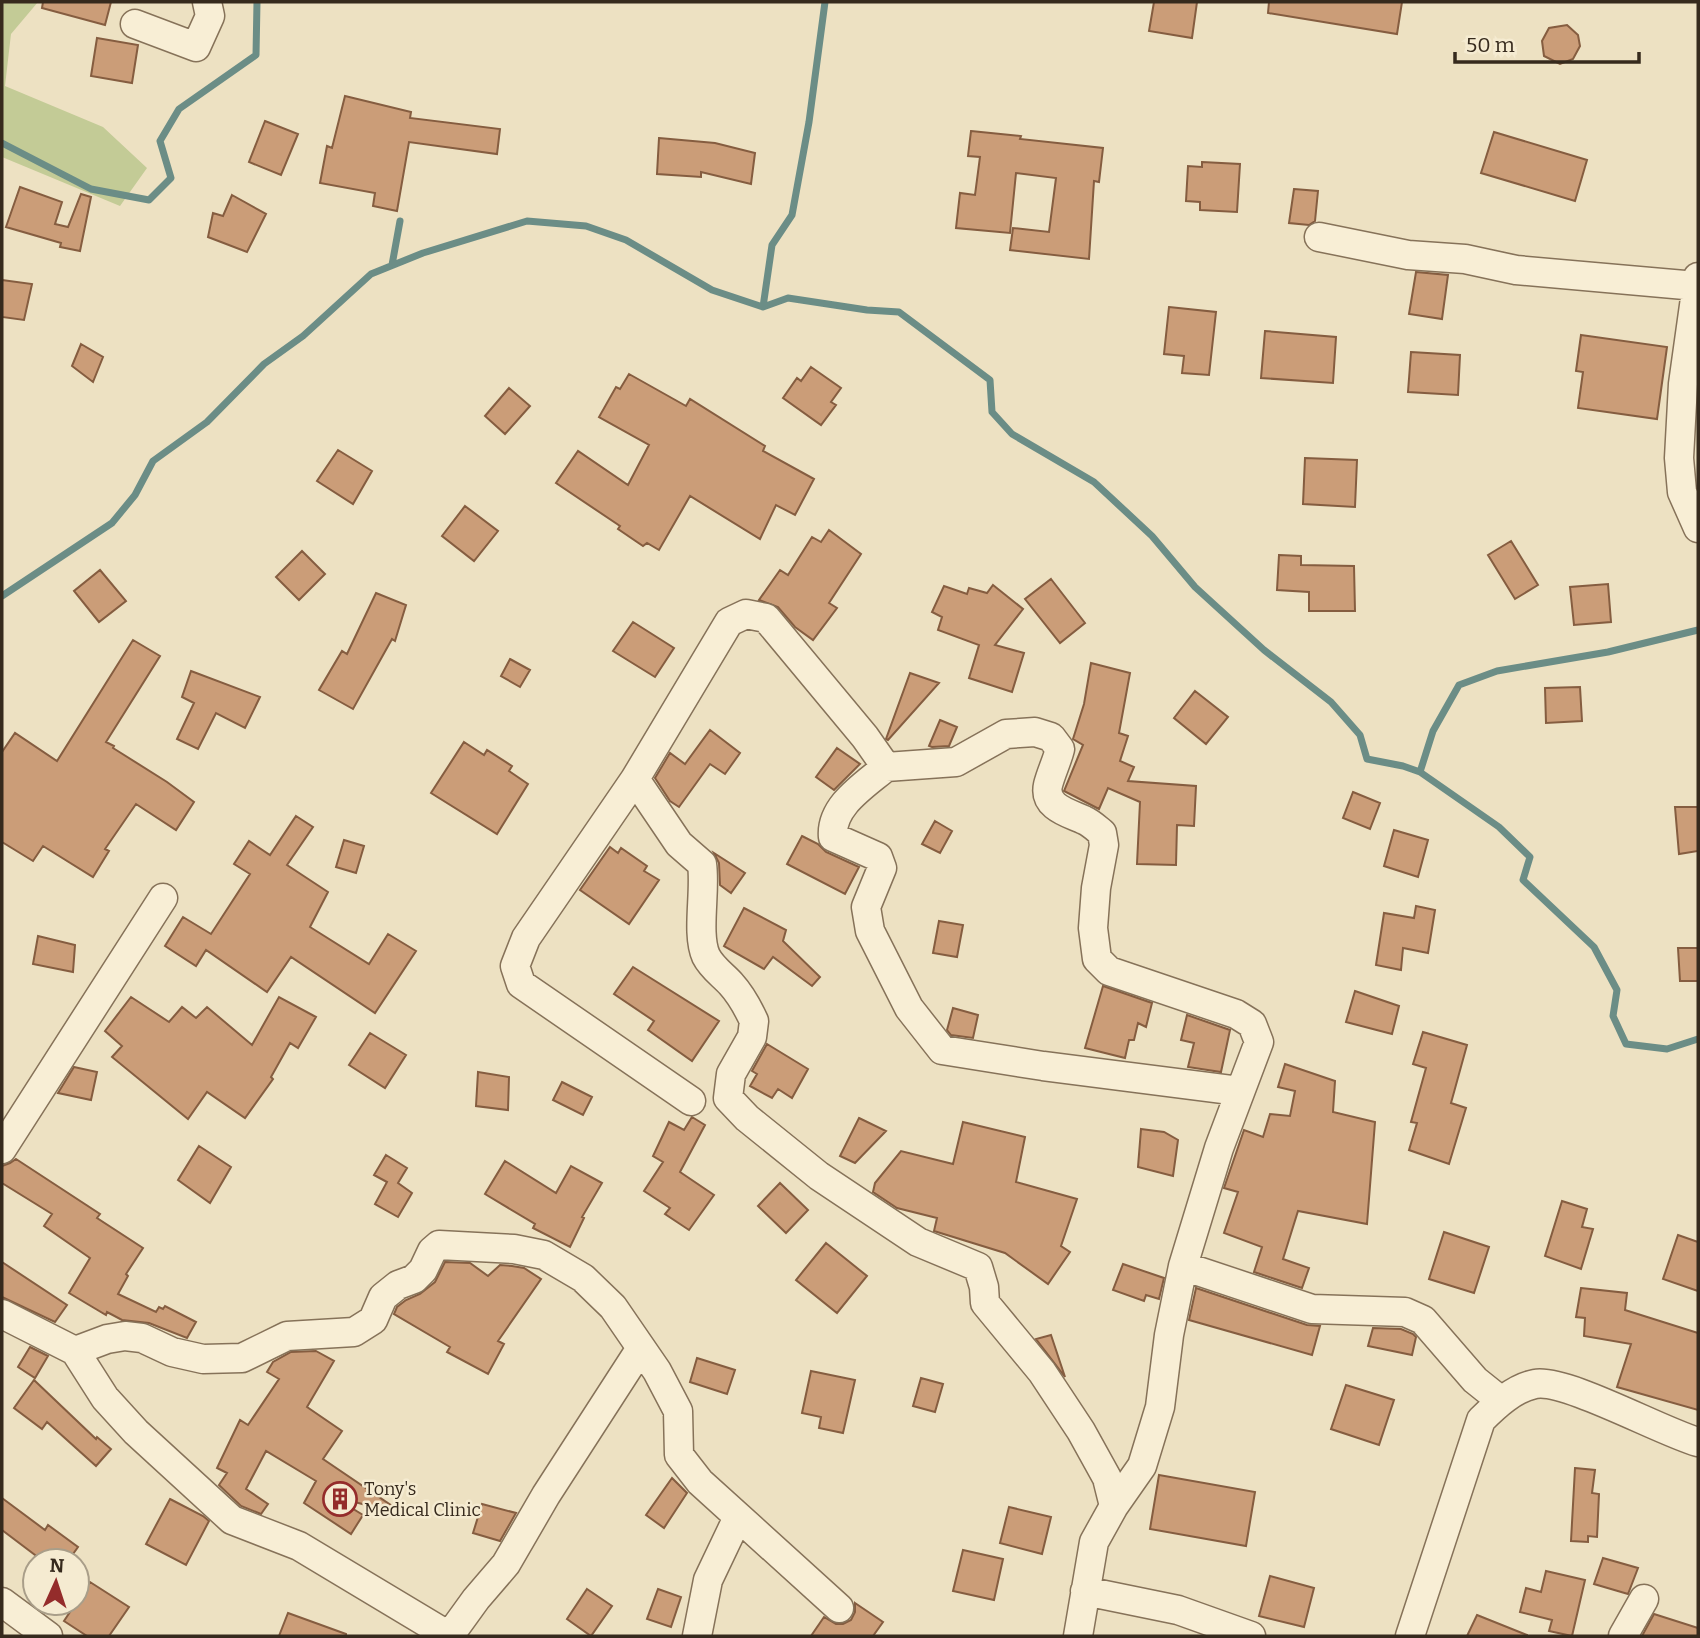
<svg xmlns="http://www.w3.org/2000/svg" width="1700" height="1638" viewBox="0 0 1700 1638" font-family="Bitter,serif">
<rect width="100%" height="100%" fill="#ede1c2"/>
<!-- green -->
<path fill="#c3cb96" d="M2,2H38L11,34L5,86L103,127L147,168L120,206L2,157Z"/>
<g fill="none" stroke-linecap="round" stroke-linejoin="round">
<!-- stream -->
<path stroke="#6b8d86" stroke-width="7" d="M2,143L91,189L149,200L171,178L160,141L179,109L256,55L257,2
M392,265L400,221
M763,307L788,298L867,310L899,312L990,380L992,412L1012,434L1094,482L1152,536L1195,587L1264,650L1331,702L1360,735L1367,759L1403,766L1420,772L1499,827L1530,857L1523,880L1594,947L1617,990L1613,1016L1626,1044L1667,1049L1698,1039
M2,596L112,523L135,495L153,461L207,422L264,364L303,336L371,274L423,253L527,221L586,226L626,240L712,290L763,307L772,245L792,215L809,122L825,2
M1420,772L1433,731L1459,685L1497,671L1608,652L1698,630"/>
</g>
<!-- building -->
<path fill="#cb9d78" stroke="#855d40" stroke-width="2" d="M43,2H111L105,25L42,8Z
M1154,2H1197L1192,38L1149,31Z
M1269,2H1402L1397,34L1268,13Z
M1567,25L1578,35L1580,46L1573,59L1560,64L1544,56L1542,41L1549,28Z
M97,38L138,45L132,83L91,76Z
M345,96L411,112L410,118L500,129L497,154L409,142L397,211L373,206L375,193L320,183L327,146L332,148Z
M265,121L298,134L281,175L249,162Z
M971,131L1021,136L1020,139L1103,148L1099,182L1094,181L1089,259L1010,250L1013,228L1049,232L1056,178L1016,173L1010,233L956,228L960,193L975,195L980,157L968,156Z
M1494,132L1587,160L1575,201L1481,173Z
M659,138L715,143L755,153L751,184L701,172V177L657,174Z
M1202,162L1240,164L1237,212L1200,210V202L1186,201L1188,166L1202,167Z
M20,187L62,202L55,224L68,227L81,194L91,197L80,251L60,247L61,243L6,227Z
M1294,189L1318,191L1315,221L1309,225L1289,223Z
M232,195L266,214L247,252L208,237L213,213L223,216Z
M1416,272L1448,275L1442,319L1409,314Z
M2,280L32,284L24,320L2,317Z
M1169,307L1216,312L1209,375L1182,373L1184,356L1164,354Z
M1265,331L1336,337L1333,383L1261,378Z
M1581,335L1667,347L1657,419L1578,408L1583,372L1576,371Z
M81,344L103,357L93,382L72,366Z
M1411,352L1460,355L1458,395L1408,392Z
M811,367L841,388L831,402L836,405L821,425L783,398L797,378L801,381Z
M629,374L686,406L690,399L765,446L763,451L814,479L795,515L776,505L760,539L690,496L659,550L647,543L643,546L618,529L620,526L556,483L578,451L628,485L649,445L599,417L616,387L620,389Z
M509,388L530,406L505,434L485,416Z
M338,450L372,471L353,504L317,481Z
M1305,458L1357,460L1355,507L1303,504Z
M465,506L498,531L474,561L442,536Z
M829,530L861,554L829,603L837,608L813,640L795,627L778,607L759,600L780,570L788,575L812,537L821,542Z
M1511,541L1538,585L1515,599L1488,555Z
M302,551L325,574L299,600L276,577Z
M1279,555L1301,556V565L1354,566L1355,611H1309V592L1277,590Z
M100,570L126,601L99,622L74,591Z
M1051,579L1085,623L1060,643L1025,599Z
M1608,584L1611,622L1574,625L1570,587Z
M993,585L1023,609L995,645L1024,653L1012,692L969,678L979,645L938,630L942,617L932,612L944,586L967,594L969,588L987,593Z
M376,593L406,605L395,641L392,639L353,709L319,690L342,651L347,654Z
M633,622L674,648L655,677L613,651Z
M133,640L160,656L106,742L114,746L113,748L167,782L194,802L176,830L136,804L105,849L109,851L93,877L43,846L33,861L2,842V752L15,733L57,761Z
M510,659L530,670L520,687L501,676Z
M1091,663L1130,673L1119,733L1128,736L1120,761L1134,767L1128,781L1196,786L1194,826L1177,825L1176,865L1137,864L1140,802L1108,788L1099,809L1064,791L1083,745L1073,739L1084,704Z
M191,671L260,697L245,728L216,713L198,749L177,739L194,703L182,697Z
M910,673L939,683L888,740L886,739Z
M1580,687L1582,721L1546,723L1545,688Z
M1195,691L1228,717L1206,744L1174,718Z
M940,720L957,727L949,746L932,747L929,746Z
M710,730L740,753L725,774L710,764L679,807L670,801L655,778L670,753L685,764Z
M464,742L484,755L487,750L512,766L509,771L528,784L497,834L431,793Z
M837,748L860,764L834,790L816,777Z
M1353,792L1380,803L1370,829L1343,818Z
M1675,807H1698V851L1679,854Z
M296,816L313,827L287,865L328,892L310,927L369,964L388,934L416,951L375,1013L291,957L267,992L206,950L196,966L165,946L183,917L211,934L250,874L234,864L249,841L270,855Z
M935,821L952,831L940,853L922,844Z
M1394,830L1428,840L1418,877L1384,866Z
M802,836L818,844L826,852L859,867L845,894L787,864Z
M344,840L364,846L356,873L336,867Z
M610,847L618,853L621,848L647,866L644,871L659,880L629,924L580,890Z
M714,853L745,873L731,893L720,885L719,863Z
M1416,906L1435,910L1428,953L1403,948L1401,970L1376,965L1384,913L1414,918Z
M744,908L786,930L783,941L820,977L812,986L773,957L764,969L724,946Z
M939,921L963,925L957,957L933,953Z
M38,936L75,945L73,972L33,964Z
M1678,948H1698V981H1680Z
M633,967L719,1021L692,1061L648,1030L654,1021L614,994Z
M1103,986L1152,1003L1146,1027L1138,1023L1134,1040H1129L1125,1058L1085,1048Z
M1355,991L1399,1006L1392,1034L1346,1022Z
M131,997L169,1022L182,1007L196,1018L207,1007L252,1045L279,997L316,1017L298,1048L290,1043L271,1077L273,1079L245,1118L207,1092L188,1119L112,1057L122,1046L105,1031Z
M953,1008L978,1015L973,1038L951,1035L947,1030Z
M1187,1015L1230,1030L1221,1072L1188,1067L1194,1043L1181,1040Z
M1423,1032L1467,1045L1451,1103L1466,1108L1449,1164L1409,1150L1417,1123L1411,1122L1426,1068L1413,1064Z
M370,1033L406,1055L385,1088L349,1065Z
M767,1044L808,1069L792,1098L778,1089L772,1098L750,1086L757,1074L752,1071Z
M1285,1064L1335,1081L1333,1112L1375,1122L1367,1224L1298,1211L1283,1259L1309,1268L1302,1288L1254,1272L1262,1247L1224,1233L1238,1192L1224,1188L1244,1130L1263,1137L1270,1114L1290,1116L1295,1091L1278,1087Z
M74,1067L97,1072L91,1100L58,1093Z
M478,1072L509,1077L508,1110L476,1106Z
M562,1082L592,1097L583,1115L553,1100Z
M692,1117L705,1125L680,1172L714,1195L689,1230L665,1214L670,1208L644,1191L663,1162L653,1156L669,1122L684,1130Z
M859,1118L886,1131L855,1163L840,1156Z
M963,1122L1025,1137L1016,1182L1077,1199L1061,1246L1070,1252L1048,1284L1005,1253L934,1231L937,1218L897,1208L873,1192L875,1183L901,1151L953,1164Z
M1141,1129L1164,1132L1178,1140L1173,1176L1138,1167Z
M199,1146L231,1167L210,1203L178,1180Z
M386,1155L407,1168L398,1183L412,1193L398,1217L375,1204L387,1182L374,1175Z
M16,1159L100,1214L97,1218L143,1248L126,1274L128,1276L118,1294L156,1312L159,1307L163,1309L165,1306L196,1322L187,1338L149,1323L122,1320L107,1312L106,1315L69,1293L90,1258L44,1226L52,1214L2,1183V1166L10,1163Z
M505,1161L556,1193L571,1166L602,1183L582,1217L584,1218L570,1247L533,1228L535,1224L485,1194Z
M780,1183L808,1210L786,1233L758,1206Z
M1562,1201L1587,1209L1582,1227L1593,1229L1581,1269L1545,1256Z
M1444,1232L1489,1247L1474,1293L1429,1279Z
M1678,1235L1698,1242V1291L1663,1279Z
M826,1243L867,1276L837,1313L796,1280Z
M2,1262L67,1305L55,1322L2,1297Z
M445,1262L470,1263L488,1276L500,1265L512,1266L524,1268L541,1279L498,1341L504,1344L488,1374L447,1352L450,1347L394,1314L397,1307L406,1300L420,1294L435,1282Z
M1123,1264L1164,1278L1159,1299L1146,1295L1144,1301L1113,1290Z
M1196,1288L1307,1325L1320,1326L1312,1355L1189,1320Z
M1581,1288L1627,1293L1625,1310L1698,1333V1410L1617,1387L1631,1344L1584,1336L1585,1318L1576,1317Z
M1373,1328L1401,1329L1413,1334L1416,1337L1412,1355L1368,1346Z
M1051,1335L1065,1377L1036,1339Z
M30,1347L48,1356L35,1378L18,1367Z
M316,1351L334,1361L307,1407L342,1431L323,1459L398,1510L397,1513L343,1499L342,1502L363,1515L351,1534L304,1503L316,1481L266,1451L246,1489L268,1504L261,1514L241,1506L219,1485L227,1473L217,1468L240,1420L248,1425L279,1379L267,1372L273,1362L291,1352Z
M697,1358L735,1370L727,1394L690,1382Z
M811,1371L855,1380L843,1433L819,1428L821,1417L802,1413Z
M921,1378L943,1384L935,1412L913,1406Z
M34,1380L96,1439L97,1437L111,1449L96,1466L47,1422L42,1429L14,1408Z
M1346,1385L1394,1400L1379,1445L1331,1429Z
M1575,1468L1595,1470L1592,1493L1599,1494L1597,1537L1588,1536V1542L1571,1541Z
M1159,1475L1255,1492L1246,1546L1150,1529Z
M672,1478L687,1493L664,1528L646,1515Z
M2,1498L45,1530L48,1525L78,1547L68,1561H43L2,1530Z
M170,1499L203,1516L209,1521L186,1565L146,1544Z
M482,1504L516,1513L500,1541L473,1533Z
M1009,1507L1051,1517L1042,1554L1000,1543Z
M963,1550L1003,1559L994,1600L953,1591Z
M1603,1558L1638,1568L1628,1594L1594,1584Z
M1546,1571L1585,1580L1572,1636L1549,1631L1552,1620L1520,1612L1526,1588L1541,1592Z
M1270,1576L1314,1588L1304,1627L1259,1616Z
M90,1582L129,1607L109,1636H87L64,1621Z
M587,1589L612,1606L591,1636L567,1619Z
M658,1589L681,1597L671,1627L647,1619Z
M855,1603L883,1622L873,1636H811L824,1617L836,1624H843L851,1620L855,1612Z
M288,1613L346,1634V1636H279Z
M1654,1614L1698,1628V1636H1642Z
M1477,1615L1527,1635V1636H1467Z"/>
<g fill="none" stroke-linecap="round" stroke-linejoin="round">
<!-- street casing -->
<g stroke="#867259" stroke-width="31">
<path id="street" d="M135,24L196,47L210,16L207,2
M1319,237L1408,255L1465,259L1516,270L1696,286
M1698,277L1683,384L1679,458L1682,492L1698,528
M886,767C865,785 830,806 833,837L878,857L882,868L866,907L870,931L909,1008L942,1050L1043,1066L1239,1091
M635,779L679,844L702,864C706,891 696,934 706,956C712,968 723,975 731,984C741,995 748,1008 754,1021L752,1037L731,1074L728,1098L747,1118L819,1176L918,1242L978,1267L984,1287L985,1303L1042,1372L1081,1431L1107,1478L1114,1506
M691,1101L521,984L515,966L526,938L635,779L729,622L746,614L766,618L865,737L886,767L956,762L1006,734L1035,732L1051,737L1060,749C1057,761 1051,773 1048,785C1043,807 1069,813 1084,820C1091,823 1096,828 1102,833L1104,845L1096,888L1093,928L1097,959L1109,971L1236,1014L1252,1024L1259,1042L1219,1148L1183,1266L1169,1335L1160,1407L1142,1466L1114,1506L1094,1542L1078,1636
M2,1149L163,898
M1183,1266L1312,1309L1405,1312L1423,1320L1475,1380L1500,1400
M2,1314L75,1351L105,1398L136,1432L232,1520L299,1546L449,1636
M75,1351L107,1339L125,1336L142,1338L172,1352L203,1359L242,1358L287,1336L354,1332L373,1320L383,1297L398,1285L414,1279L423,1270L432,1251L439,1245L514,1249L544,1255L583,1278L613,1307L657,1371L678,1411L679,1455L700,1482L839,1608
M1085,1591L1178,1610L1251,1636
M2,1602L48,1636
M452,1636L450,1635L476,1599L506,1564L546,1495L641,1348
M697,1636L708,1580L738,1517
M1410,1636L1481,1420C1495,1406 1514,1388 1535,1384C1565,1378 1662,1432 1698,1442
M1623,1636L1644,1599"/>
</g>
<!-- street -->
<use href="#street" stroke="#f8eed5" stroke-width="28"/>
</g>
<!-- icons -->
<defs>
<g id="building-ring" transform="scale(1.75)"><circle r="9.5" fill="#f5ebd1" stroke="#942c2b" stroke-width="1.5"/><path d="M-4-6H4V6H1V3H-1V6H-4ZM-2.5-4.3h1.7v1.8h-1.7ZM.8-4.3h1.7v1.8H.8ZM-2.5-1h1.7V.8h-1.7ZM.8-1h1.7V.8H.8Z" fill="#942c2b"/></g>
</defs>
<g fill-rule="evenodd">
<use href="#building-ring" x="340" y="1499"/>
</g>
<g text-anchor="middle" stroke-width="5" stroke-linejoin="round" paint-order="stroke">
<!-- poi labels -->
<g font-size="18" fill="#362a1d" stroke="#f5ebd1" text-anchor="start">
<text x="364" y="1495">Tony's<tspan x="364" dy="21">Medical Clinic</tspan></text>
</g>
</g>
<!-- border -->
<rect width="1700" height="1638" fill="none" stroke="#362a1d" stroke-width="7"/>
<!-- north arrow -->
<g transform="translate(56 1582) rotate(3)"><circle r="33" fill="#f5ebd1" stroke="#a99e89" stroke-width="2"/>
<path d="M0-5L12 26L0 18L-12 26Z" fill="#942c2b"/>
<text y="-10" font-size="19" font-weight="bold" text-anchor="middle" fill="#362a1d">N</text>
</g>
<!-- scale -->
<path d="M1455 52v10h184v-10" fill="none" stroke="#362a1d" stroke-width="3.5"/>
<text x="1466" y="52" font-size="21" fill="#362a1d" stroke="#f5ebd1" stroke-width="5" paint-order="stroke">50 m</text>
</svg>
